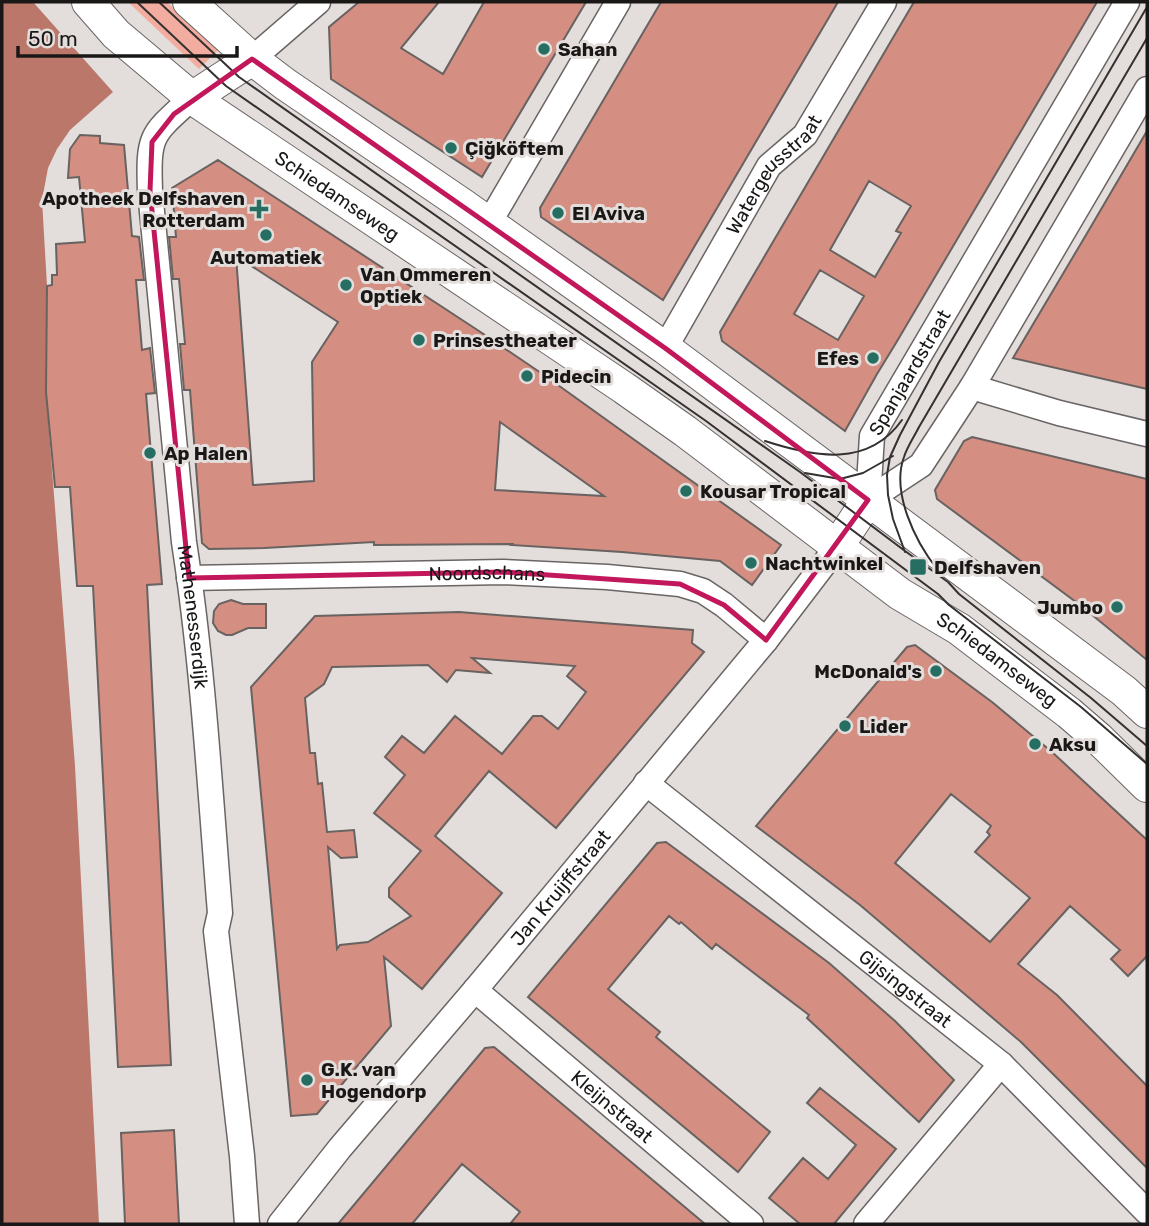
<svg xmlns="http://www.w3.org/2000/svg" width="1149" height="1226" viewBox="0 0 1149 1226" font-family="Rubik,sans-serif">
<rect width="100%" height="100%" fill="#e3dddb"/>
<!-- green -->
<path fill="#f3ada0" d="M128,2H167L218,50L199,69Z"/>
<!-- water -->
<path fill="#ba776a" d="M2,2H33L113,92L70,130L57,149L48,168L42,200L47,286L46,392L75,766L99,1224H2Z"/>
<!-- building -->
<path fill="#d48f82" stroke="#686261" stroke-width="2" fill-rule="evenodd" d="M359,2H439L401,48L443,74L484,2H586L482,177L331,79L329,27Z
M661,2H838L663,300L541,217L540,208Z
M914,2H1097L896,343L877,374L845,431L722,341L720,332ZM869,181L911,206L896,231L901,233L875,277L830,250ZM820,270L864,296L838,340L794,314Z
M1147,131V389L1013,358L1086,235Z
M80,135L100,136V143L124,145L132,236L139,237L144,280H136L142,350L150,348L155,393L146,394L162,584L147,585L171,1065L118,1067L93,586H77L70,487H55L46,392L47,286L52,285V275H57L56,244L85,242L79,177L68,178L70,149Z
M218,160L482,333L544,375L781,545L752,585L720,561L622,552L511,545L512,544L374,545V542L264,548L209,549L202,543L190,390H184L180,344H185L179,279H173L169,237H176L172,188ZM236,256L338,322L312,362L314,481L253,485ZM500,422L604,496L495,490Z
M972,437L1147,479V660L1080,605L937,499L935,490L964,441Z
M231,600L243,604H266V628H248L232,635H226L218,631L213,623L214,611L219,604Z
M459,612L693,630L692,643L704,652L556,828L489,771L435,836L502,893L422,989L384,957L391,1026L317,1114L291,1116L251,687L315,616ZM472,658L575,666L567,676L586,692L558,729L542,716H533L502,754L455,716L424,753L402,736L385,757L405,775L374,813L421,851L389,888V897L411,916L368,942L340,945L337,949L328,847L341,858L357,857L354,830L327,832L322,783L318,784L315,753H310L305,698L324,684L332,667L428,665L447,682L456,670L490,673Z
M915,645L992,702L1052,752L1147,840V956L1128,976L1111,959L1120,950L1070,906L1018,964L1057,995L1147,1086V1168L1021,1042L860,905L756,826L907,647ZM951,794L991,826L987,832L990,835L975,852L1030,898L990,942L895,863Z
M666,842L829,963L895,1021L954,1080L919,1122L807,1018L809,1015L716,944L712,949L681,922L679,924L669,916L608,989L660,1032L656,1037L770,1132L738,1172L528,997L657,843Z
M494,1047L574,1114L705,1224H510L520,1212L462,1164L412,1224H338L485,1048Z
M820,1088L896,1149L834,1224H800L769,1198L803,1158L828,1179L856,1145L807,1103Z
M174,1130L179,1224H125L121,1133Z"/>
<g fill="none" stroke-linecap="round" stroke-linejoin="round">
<!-- minor casing -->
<g stroke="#6a6564" stroke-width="27">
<g id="minor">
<path d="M252,59L318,2"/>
<path id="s1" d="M192,98C151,135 148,134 150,191L184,542C203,665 210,790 220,913L216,931L219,957L242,1156L247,1224"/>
<path d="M489,223L618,2"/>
<path id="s2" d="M665,348L769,166L805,135L884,2"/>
<path d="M972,387L1059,413L1147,434"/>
<path id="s3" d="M868,500L872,436L1127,2"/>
<path d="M868,500L921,465L972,387L1147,89"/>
<path id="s4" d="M189,578L503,572L607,577L680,584L703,591L724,605L766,640"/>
<path id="s5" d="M646,783L1001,1064L1147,1212"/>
<path id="s6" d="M475,990L751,1224"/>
<path id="s7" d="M280,1224L340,1148L475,990L766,640L837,547"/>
<path d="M866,1224L1001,1064"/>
</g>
</g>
<!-- tertiary casing -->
<g stroke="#6a6564" stroke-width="34">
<g id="tertiary">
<path id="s8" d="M88,2L116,34L192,98L624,388L685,431L900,594L959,629L1069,713L1098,738L1147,786"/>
<path d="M189,2L252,59L285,84L463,205L665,348L1124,691L1147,712"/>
<path d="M192,98L252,59"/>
<path d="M837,547L868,500"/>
</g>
</g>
<!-- minor -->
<use href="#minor" stroke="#fff" stroke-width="24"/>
<!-- tertiary -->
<use href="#tertiary" stroke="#fff" stroke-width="32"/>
<!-- tram -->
<path stroke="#343130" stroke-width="2" d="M137,2L226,86L706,421L938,594L949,605
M159,2L239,77L800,472L905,551L948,582L959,594L1091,698L1147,746
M765,441C814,457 868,468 902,420
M805,473L840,479L863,473L893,456
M905,552L893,519L888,495L887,475L890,457L900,435L939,362L1147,7
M937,569C915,541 891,492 904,457C907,447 914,437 919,427L1147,38
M942,598L949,605L1081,707L1147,764"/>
</g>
<!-- marked area -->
<path fill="none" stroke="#c2185b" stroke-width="5" stroke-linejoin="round" d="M252,59L665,348L868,500L766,640L724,605L680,584L503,572L189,578L150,191L152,142L174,114Z"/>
<!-- markers -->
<g fill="#266d62" stroke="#e3dddb" stroke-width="2.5">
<circle cx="544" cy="49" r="7"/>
<circle cx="451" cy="148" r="7"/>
<path d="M255.5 198.5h7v7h7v7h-7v7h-7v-7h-7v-7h7z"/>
<circle cx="558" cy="213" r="7"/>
<circle cx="266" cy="235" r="7"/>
<circle cx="346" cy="285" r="7"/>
<circle cx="419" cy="340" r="7"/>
<circle cx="873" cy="358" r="7"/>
<circle cx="527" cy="376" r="7"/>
<circle cx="150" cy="453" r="7"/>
<circle cx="686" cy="491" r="7"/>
<circle cx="751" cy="563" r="7"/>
<rect x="909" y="558" width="18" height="18" rx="3.5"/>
<circle cx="1117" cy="607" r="7"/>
<circle cx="936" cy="671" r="7"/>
<circle cx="845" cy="726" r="7"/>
<circle cx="1035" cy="744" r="7"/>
<circle cx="307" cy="1080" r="7"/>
</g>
<g text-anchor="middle" stroke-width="6" stroke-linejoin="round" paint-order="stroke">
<!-- poi labels -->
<g font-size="19" font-weight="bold" fill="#1a1817" stroke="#e3dddb" text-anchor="start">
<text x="558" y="56">Sahan</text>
<text x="465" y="155">Çiğköftem</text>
<text x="245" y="205" text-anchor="end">Apotheek Delfshaven<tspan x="245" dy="22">Rotterdam</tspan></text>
<text x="572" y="220">El Aviva</text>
<text x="266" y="264" text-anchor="middle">Automatiek</text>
<text x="360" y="281">Van Ommeren<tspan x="360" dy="22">Optiek</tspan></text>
<text x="433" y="347">Prinsestheater</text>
<text x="859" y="365" text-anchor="end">Efes</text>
<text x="541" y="383">Pidecin</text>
<text x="164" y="460">Ap Halen</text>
<text x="700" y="498">Kousar Tropical</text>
<text x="765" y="570">Nachtwinkel</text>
<text x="934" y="574">Delfshaven</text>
<text x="1103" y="614" text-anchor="end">Jumbo</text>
<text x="922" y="678" text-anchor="end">McDonald's</text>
<text x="859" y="733">Lider</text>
<text x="1049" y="751">Aksu</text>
<text x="321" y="1076">G.K. van<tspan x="321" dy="22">Hogendorp</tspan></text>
</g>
<!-- street labels -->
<g font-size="19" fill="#1a1817" stroke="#e3dddb">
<text dy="7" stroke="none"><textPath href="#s2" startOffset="206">Watergeusstraat</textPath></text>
<text dy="7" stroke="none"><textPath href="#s8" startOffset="317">Schiedamseweg</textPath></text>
<text dy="7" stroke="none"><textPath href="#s3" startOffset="138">Spanjaardstraat</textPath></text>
<text dy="7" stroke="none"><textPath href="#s4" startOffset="298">Noordschans</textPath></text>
<text dy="7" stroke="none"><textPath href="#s1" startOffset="537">Mathenesserdijk</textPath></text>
<text dy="7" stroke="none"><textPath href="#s8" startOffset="1124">Schiedamseweg</textPath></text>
<text dy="7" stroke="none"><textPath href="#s7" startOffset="438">Jan Kruijffstraat</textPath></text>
<text dy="7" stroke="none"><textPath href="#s5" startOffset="331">Gijsingstraat</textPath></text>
<text dy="7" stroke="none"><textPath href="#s6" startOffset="180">Kleijnstraat</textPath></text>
</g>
</g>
<!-- border -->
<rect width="1149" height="1226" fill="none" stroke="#1a1817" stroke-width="7"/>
<!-- scale -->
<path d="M18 46v10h219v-10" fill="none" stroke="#1a1817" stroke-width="3.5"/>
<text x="28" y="46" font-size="21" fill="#1a1817" stroke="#e3dddb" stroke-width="5" paint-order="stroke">50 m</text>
</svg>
